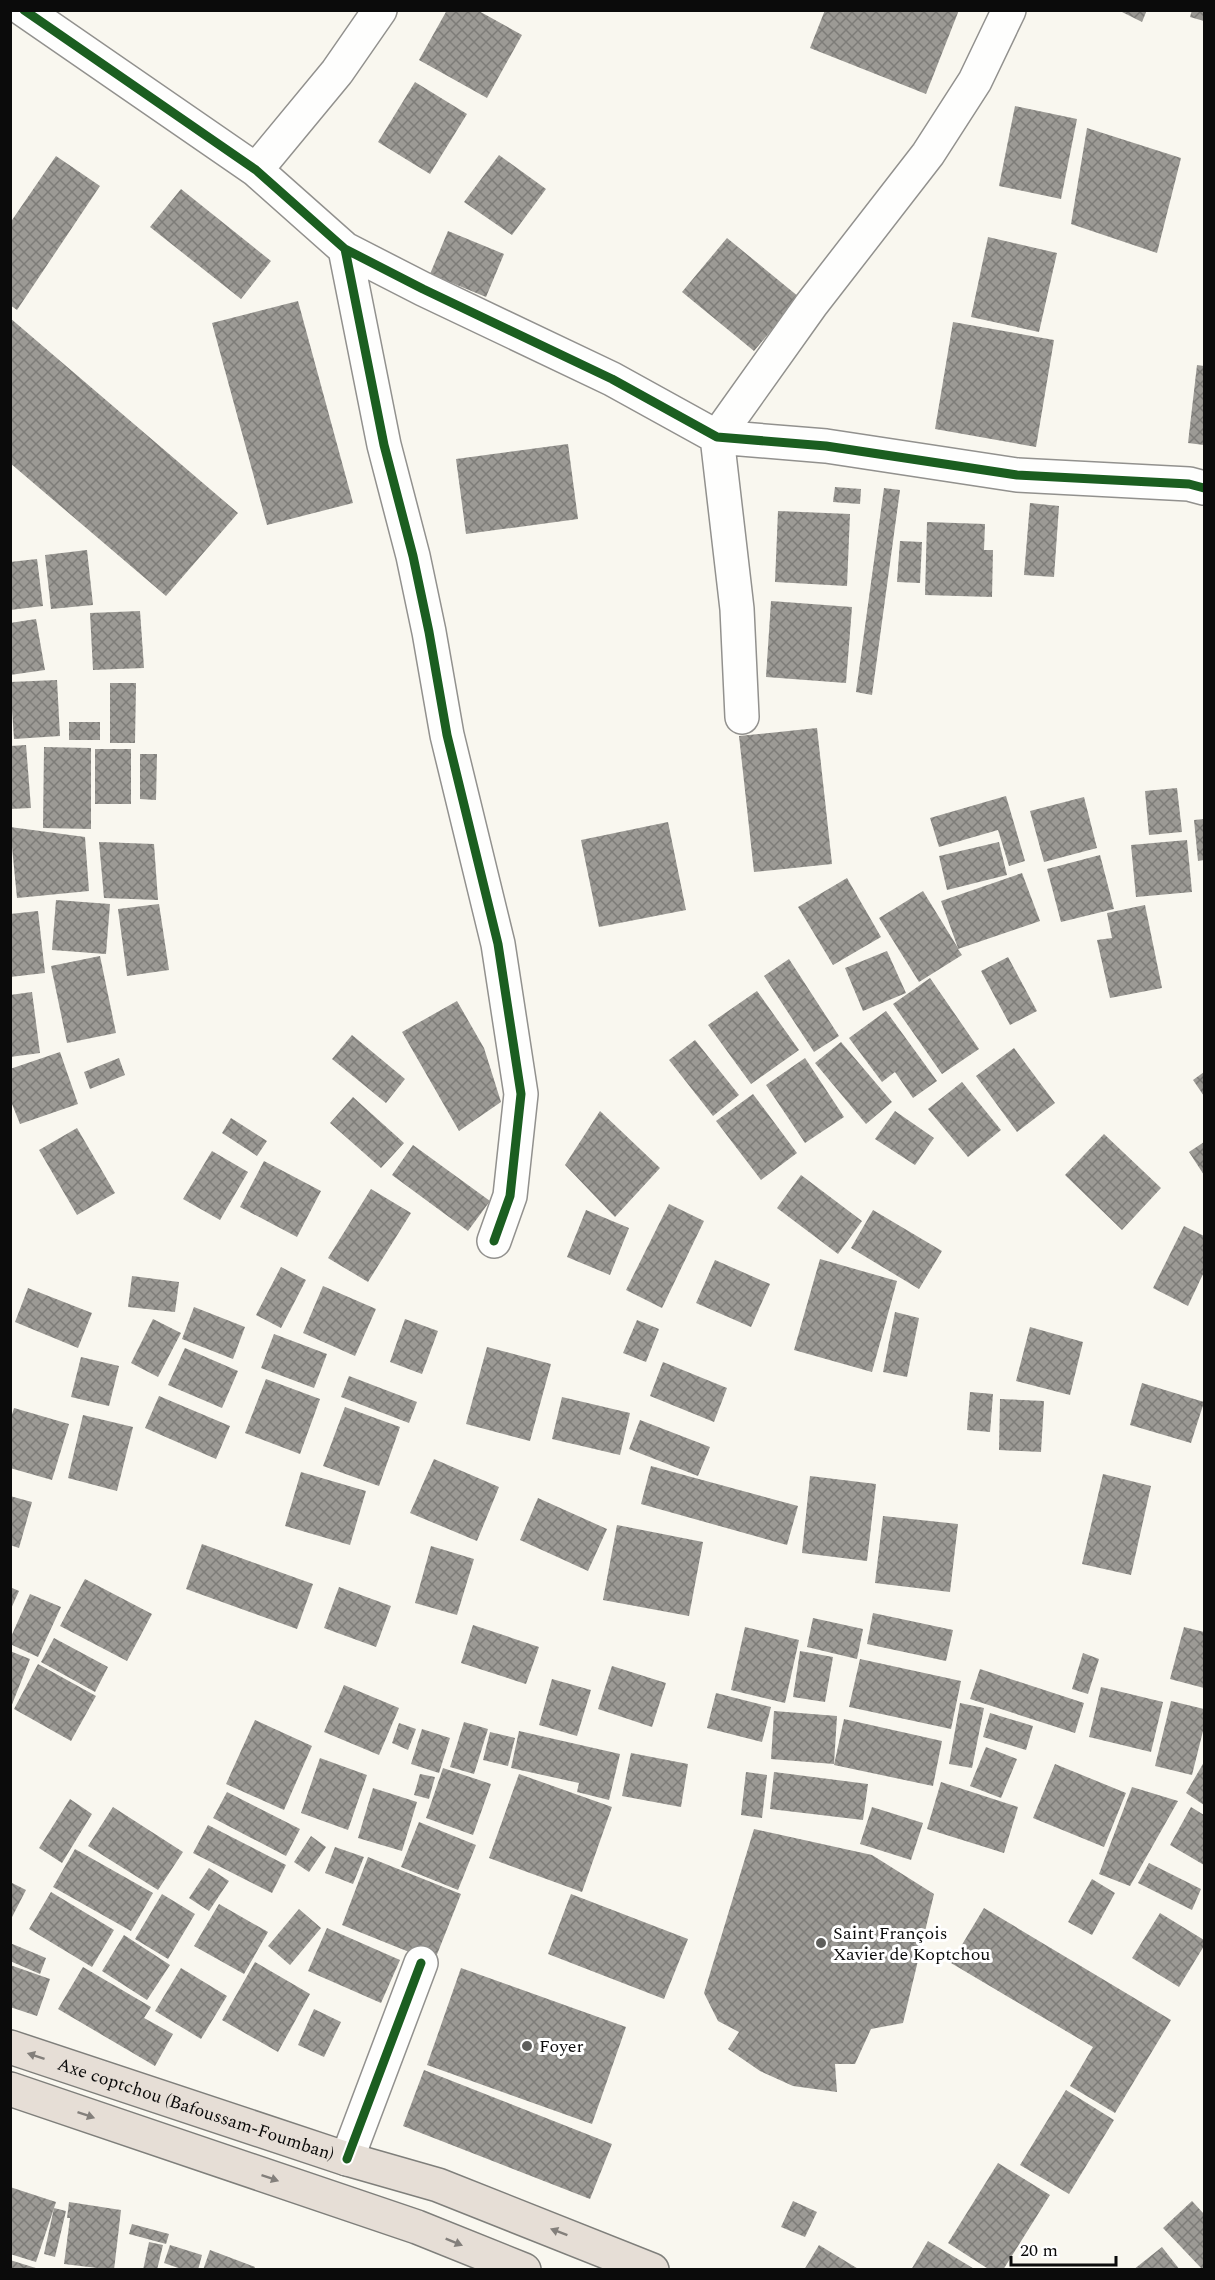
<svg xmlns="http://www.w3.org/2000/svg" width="1215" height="2280" viewBox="0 0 1215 2280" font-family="Spectral,serif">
<defs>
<pattern id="building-cross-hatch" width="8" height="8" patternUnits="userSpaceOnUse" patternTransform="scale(1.5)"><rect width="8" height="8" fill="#9c9a95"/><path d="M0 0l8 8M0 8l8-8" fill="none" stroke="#7d7c78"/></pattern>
</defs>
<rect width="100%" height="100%" fill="#f9f7ef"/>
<!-- building -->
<path fill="url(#building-cross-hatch)" d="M447,10H477L522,35L487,98L419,60Z
M825,10H959L926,94L810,48Z
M1118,10H1147L1142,22Z
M1192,10H1204V21L1190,17Z
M415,82L467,114L430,174L378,142Z
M1015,106L1077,119L1061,199L999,186Z
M1087,128L1181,158L1157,253L1071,224Z
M499,155L546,189L512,235L464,202Z
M56,156L100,186L17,310L10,305V223Z
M181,189L271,261L241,299L150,227Z
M448,231L504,254L486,297L430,274Z
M988,237L1057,253L1039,332L971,317Z
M727,238L799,297L754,351L682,292Z
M298,301L353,503L267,525L212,323Z
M10,318L238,513L166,596L10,463Z
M953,322L1054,340L1036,447L935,429Z
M1197,365L1204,366V445L1188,443Z
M568,444L578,519L466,534L456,459Z
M835,487L861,489L860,504L833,502Z
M884,488L900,490L872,695L856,692Z
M1030,503L1059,506L1054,577L1024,575Z
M778,511L850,514L847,586L775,582Z
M927,522L985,524L984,550H993L992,597L925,595Z
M900,541L922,542L920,583L897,582Z
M87,550L93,605L51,609L45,555Z
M37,559L43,606L10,610V562Z
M771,601L852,607L846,683L766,677Z
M140,611L144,668L93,670L90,613Z
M36,619L45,670L10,675V623Z
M57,680L60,736L14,739L10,682Z
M110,683H136L135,743H110Z
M69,722H100V740H69Z
M817,728L832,864L754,872L739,736Z
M26,745L31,808L10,809V746Z
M44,747L91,748V829L43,828Z
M95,749H131V804H95Z
M140,754H157L156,800L140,799Z
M1177,788L1182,832L1149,835L1145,791Z
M1006,796L1025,861L1009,866L998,830L939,847L930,818Z
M1084,797L1097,848L1044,862L1030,811Z
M1204,819V860L1198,861L1194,820Z
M668,822L686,910L599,927L581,840Z
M10,827L85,837L89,891L17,898Z
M1187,840L1192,892L1136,897L1131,845Z
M99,842L154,844L158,900L104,898Z
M999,842L1007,875L947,890L939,856Z
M1100,855L1114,909L1061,922L1047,869Z
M1022,873L1040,921L958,949L962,955L919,982L879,918L923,891L958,948L941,901Z
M847,878L881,937L833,965L798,907Z
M56,900L110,904L106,954L52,950Z
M159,904L169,970L127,976L118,909Z
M1145,905L1162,988L1110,998L1097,940L1112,938L1107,913Z
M38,911L45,973L10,977V914Z
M887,951L906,993L863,1011L845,968Z
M100,956L116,1033L67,1043L51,966Z
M1008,957L1037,1011L1010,1025L981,971Z
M789,959L839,1036L814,1052L764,976Z
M930,978L979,1049L942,1074L893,1004Z
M757,991L799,1050L751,1084L708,1025Z
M32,992L40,1053L10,1057V995Z
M457,1001L484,1048L501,1102L459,1131L402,1032Z
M886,1011L937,1081L913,1098L895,1072L882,1082L849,1038Z
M352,1035L405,1079L386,1103L332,1059Z
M695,1040L739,1095L713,1116L669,1060Z
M841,1042L892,1102L866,1124L815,1063Z
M1014,1048L1055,1103L1017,1132L976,1076Z
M60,1052L78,1104L20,1124L10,1099V1069Z
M119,1058L125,1075L90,1089L84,1072Z
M805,1058L844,1117L805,1143L766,1085Z
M1204,1072V1096L1193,1080Z
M962,1082L1001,1130L968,1157L928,1109Z
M753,1094L797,1153L761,1180L716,1121Z
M353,1097L404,1143L381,1168L330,1123Z
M600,1111L660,1168L615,1217L565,1165Z
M895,1111L934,1138L915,1165L875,1139Z
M231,1118L267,1141L257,1156L222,1133Z
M77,1128L115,1193L77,1215L39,1150Z
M1104,1134L1161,1188L1122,1230L1065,1175Z
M1204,1142V1175L1189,1152Z
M413,1145L490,1201L468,1231L392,1175Z
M212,1151L248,1172L220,1220L183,1199Z
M264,1161L321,1191L297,1237L240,1207Z
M801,1175L862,1221L838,1254L777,1208Z
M371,1189L411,1213L368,1282L328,1258Z
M669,1204L704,1221L662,1308L626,1290Z
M586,1210L629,1228L610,1275L567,1257Z
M873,1210L942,1251L919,1289L851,1248Z
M1184,1226L1204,1236V1272L1188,1306L1153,1288Z
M820,1259L897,1281L872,1372L794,1350Z
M715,1260L770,1284L751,1327L696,1303Z
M281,1267L306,1280L281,1328L256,1315Z
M132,1276L179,1282L175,1312L128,1307Z
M323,1286L376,1309L355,1356L303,1333Z
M28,1288L92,1313L78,1348L15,1322Z
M194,1307L245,1327L233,1359L182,1339Z
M895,1312L919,1318L907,1377L883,1372Z
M153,1319L181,1333L158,1377L131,1363Z
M405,1319L438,1331L422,1374L390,1362Z
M637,1320L659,1329L646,1362L623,1353Z
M1030,1327L1083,1342L1070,1395L1016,1381Z
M274,1334L327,1354L314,1388L261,1368Z
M487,1347L551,1364L530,1441L466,1424Z
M185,1348L238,1371L222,1408L168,1385Z
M81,1357L119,1366L109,1406L71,1397Z
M663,1362L727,1388L714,1422L650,1396Z
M349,1376L417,1402L409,1423L341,1397Z
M266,1379L320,1399L300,1454L245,1433Z
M1142,1383L1204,1402L1191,1443L1130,1425Z
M970,1392L993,1394L990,1432L967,1430Z
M159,1396L230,1426L216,1459L145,1428Z
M562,1397L630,1413L620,1455L552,1439Z
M1000,1399L1044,1401L1041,1452L999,1450Z
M345,1407L400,1427L379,1486L323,1466Z
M14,1408L69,1424L52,1480L10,1468V1421Z
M83,1415L133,1427L117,1491L68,1478Z
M640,1420L710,1447L698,1476L629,1449Z
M434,1459L499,1487L477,1541L410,1513Z
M651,1466L798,1506L787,1545L641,1504Z
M301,1472L366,1491L350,1545L285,1526Z
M1103,1474L1151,1486L1131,1575L1082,1564Z
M810,1476L876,1484L867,1561L802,1553Z
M10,1496L32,1502L19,1548L10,1545Z
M538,1498L607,1529L588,1571L520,1540Z
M883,1516L958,1524L950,1592L875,1583Z
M617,1525L703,1542L689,1616L603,1600Z
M202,1544L313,1584L297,1629L186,1589Z
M431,1546L474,1559L457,1615L415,1603Z
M85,1579L152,1614L127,1661L60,1626Z
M10,1587L19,1591L10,1611Z
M339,1587L391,1606L376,1647L324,1628Z
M30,1594L61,1607L38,1657L10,1644V1639Z
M873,1613L953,1630L946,1661L867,1644Z
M813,1618L863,1629L857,1659L807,1647Z
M473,1625L539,1647L526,1684L461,1663Z
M745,1627L799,1640L785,1703L731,1690Z
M1184,1627L1204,1632V1688L1170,1679Z
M54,1638L108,1667L95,1692L41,1662Z
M10,1651L30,1659L11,1707H10Z
M800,1651L833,1657L825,1702L793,1697Z
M1083,1653L1099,1659L1088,1694L1072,1689Z
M860,1659L961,1681L951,1729L849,1707Z
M38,1664L96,1696L71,1741L14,1709Z
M612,1666L666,1683L652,1727L598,1709Z
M980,1669L1084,1703L1075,1733L970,1699Z
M552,1679L591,1690L577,1736L539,1725Z
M344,1685L399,1708L379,1755L324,1732Z
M1101,1687L1163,1702L1151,1752L1089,1737Z
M716,1693L771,1707L762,1742L707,1728Z
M1171,1701L1204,1709V1727L1192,1775L1155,1766Z
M960,1703L984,1708L972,1768L949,1764Z
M774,1711L837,1716L834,1764L771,1759Z
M990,1713L1033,1726L1026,1750L983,1737Z
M844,1719L942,1741L933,1786L834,1765Z
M255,1720L312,1746L284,1810L226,1784Z
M464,1722L488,1729L474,1774L450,1767Z
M399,1723L416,1729L408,1750L392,1743Z
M422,1729L450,1738L439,1773L411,1764Z
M519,1731L620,1754L609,1800L577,1792L579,1783L511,1768Z
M490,1732L515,1738L508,1766L483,1760Z
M986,1747L1017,1759L1001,1798L970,1786Z
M631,1753L688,1764L681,1807L622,1796Z
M320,1758L367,1775L348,1830L301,1813Z
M1204,1762V1805L1186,1793Z
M1055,1764L1126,1793L1104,1847L1033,1818Z
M443,1768L491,1784L473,1835L426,1818Z
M746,1772L767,1775L762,1818L741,1815Z
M774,1772L868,1784L863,1820L770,1809Z
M420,1774L435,1777L429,1799L414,1795Z
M519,1774L612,1807L582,1892L489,1858Z
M941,1782L1018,1807L1004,1853L927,1829Z
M1132,1787L1178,1801L1130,1886L1099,1874Z
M373,1788L417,1802L402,1851L358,1838Z
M227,1792L300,1829L286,1856L213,1818Z
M70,1799L92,1814L62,1863L39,1848Z
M113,1807L183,1852L158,1890L88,1846Z
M872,1807L923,1823L911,1860L860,1844Z
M1191,1807L1204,1815V1865L1170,1845Z
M419,1822L476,1845L458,1890L401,1867Z
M208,1825L286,1865L272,1893L193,1853Z
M754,1829L872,1855L934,1894L903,2023L871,2029L855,2064H835L837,2092L793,2086L760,2071L728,2049L739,2032L718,2021L704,1993Z
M311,1836L326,1847L309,1872L294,1862Z
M335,1847L364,1857L353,1884L325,1873Z
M75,1849L153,1893L131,1931L53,1887Z
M368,1857L461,1894L434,1962L342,1925Z
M1149,1863L1201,1889L1192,1910L1138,1883Z
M209,1868L229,1881L209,1911L189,1898Z
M1092,1879L1115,1893L1092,1935L1068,1922Z
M10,1882L26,1890L10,1921Z
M51,1892L114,1930L92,1967L29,1929Z
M162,1894L195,1914L168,1959L135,1939Z
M571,1894L688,1939L664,1999L548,1954Z
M219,1904L268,1932L244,1974L194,1946Z
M984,1908L1171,2020L1115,2113L1070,2086L1093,2047L951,1963Z
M299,1909L321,1928L290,1965L268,1946Z
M1160,1913L1204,1940V1946L1179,1987L1132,1958Z
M327,1928L400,1960L381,2003L308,1971Z
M124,1935L170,1965L147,2000L102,1971Z
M10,1943L46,1958L40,1974L10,1961Z
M255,1962L310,1994L278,2052L222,2020Z
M10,1965L50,1979L37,2016L10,2007Z
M83,1967L151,2007L144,2018L173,2034L155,2066L58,2009Z
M181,1968L227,1996L201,2039L155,2011Z
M461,1968L626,2027L592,2124L427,2065Z
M314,2009L341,2022L324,2057L298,2045Z
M424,2070L612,2144L590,2199L403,2126Z
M1066,2090L1114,2120L1069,2194L1020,2165Z
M998,2163L1050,2195L1003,2270H990L948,2243Z
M10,2187L56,2202L36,2262L10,2254Z
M793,2201L817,2212L805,2237L781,2227Z
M1192,2201L1204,2214L1203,2270L1163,2228Z
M69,2202L121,2210L114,2270L64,2264L70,2218H67Z
M54,2208L66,2211L55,2257L44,2254Z
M132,2224L169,2234L166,2244L129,2234Z
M928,2241L976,2270H911Z
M149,2242L163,2245L157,2270H143Z
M170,2245L202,2255L198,2270H184L164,2263Z
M819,2245L860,2270H804Z
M1162,2247L1180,2270H1133Z
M210,2250L255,2267L254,2270H203Z
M10,2260L39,2269V2270H10Z"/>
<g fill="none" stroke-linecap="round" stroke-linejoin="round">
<!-- street casing -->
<g stroke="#92918e" stroke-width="36">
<path id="street" d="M24,10L256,170L345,249L384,445L413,556L429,632L447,735L498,944L521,1094L510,1196L494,1241
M256,170L337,72L380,10
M345,249L423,289L612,379L717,437L826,446L1017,475L1189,484L1204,488
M742,717L737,609L717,437L811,305L928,154L975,81L1009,10
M347,2159L421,1963"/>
</g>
<!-- highway casing -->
<g stroke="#7f7f7b" stroke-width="36">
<g id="highway">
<path id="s1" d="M10,2047L347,2159L438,2185L652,2270"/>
<path d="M10,2089L417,2227L524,2270"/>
</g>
</g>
<!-- street -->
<use href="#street" stroke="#fefefd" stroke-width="33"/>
<!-- highway -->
<use href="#highway" stroke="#e6ded6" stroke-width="33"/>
<!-- cycleway casing -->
<g stroke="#fff" stroke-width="13">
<path id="cycleway" d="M24,10L256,170L345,249L384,445L413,556L429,632L447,735L498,944L521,1094L510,1196L494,1241
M345,249L423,289L612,379L717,437L826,446L1017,475L1189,484L1204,488
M347,2159L421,1963"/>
</g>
<!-- cycleway -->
<use href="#cycleway" stroke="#1b5e20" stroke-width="9"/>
</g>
<!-- one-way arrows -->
<defs><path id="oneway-solid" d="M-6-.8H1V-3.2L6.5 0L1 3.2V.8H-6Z" transform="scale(1.5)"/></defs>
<g fill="#837f7b">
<use href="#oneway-solid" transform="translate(36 2056) rotate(-162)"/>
<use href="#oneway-solid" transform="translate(86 2115) rotate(19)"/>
<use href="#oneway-solid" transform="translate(270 2178) rotate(19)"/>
<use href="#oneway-solid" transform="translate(559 2232) rotate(-159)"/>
<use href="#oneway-solid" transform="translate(454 2242) rotate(22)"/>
</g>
<!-- markers -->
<g fill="#5e5e5b" stroke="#fff" stroke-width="2">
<circle cx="821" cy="1943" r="6"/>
<circle cx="527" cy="2046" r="6"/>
</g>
<g text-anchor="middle" stroke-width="6" stroke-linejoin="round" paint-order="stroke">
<!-- poi labels -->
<g font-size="18" fill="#0b0b0b" stroke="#fff" text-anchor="start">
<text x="833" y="1939">Saint François<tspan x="833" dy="21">Xavier de Koptchou</tspan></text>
<text x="539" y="2052">Foyer</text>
</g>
<!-- street labels -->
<g font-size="18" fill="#0b0b0b" stroke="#fff">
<text dy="6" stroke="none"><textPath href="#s1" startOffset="196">Axe coptchou (Bafoussam-Foumban)</textPath></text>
</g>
</g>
<!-- border -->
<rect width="1215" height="2280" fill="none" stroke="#0b0b0b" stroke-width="24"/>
<!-- scale -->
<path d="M1011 2256v9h105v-9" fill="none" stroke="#0b0b0b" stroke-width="3"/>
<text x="1020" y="2256" font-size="18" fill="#0b0b0b" stroke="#ffffff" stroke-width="4.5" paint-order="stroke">20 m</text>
</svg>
